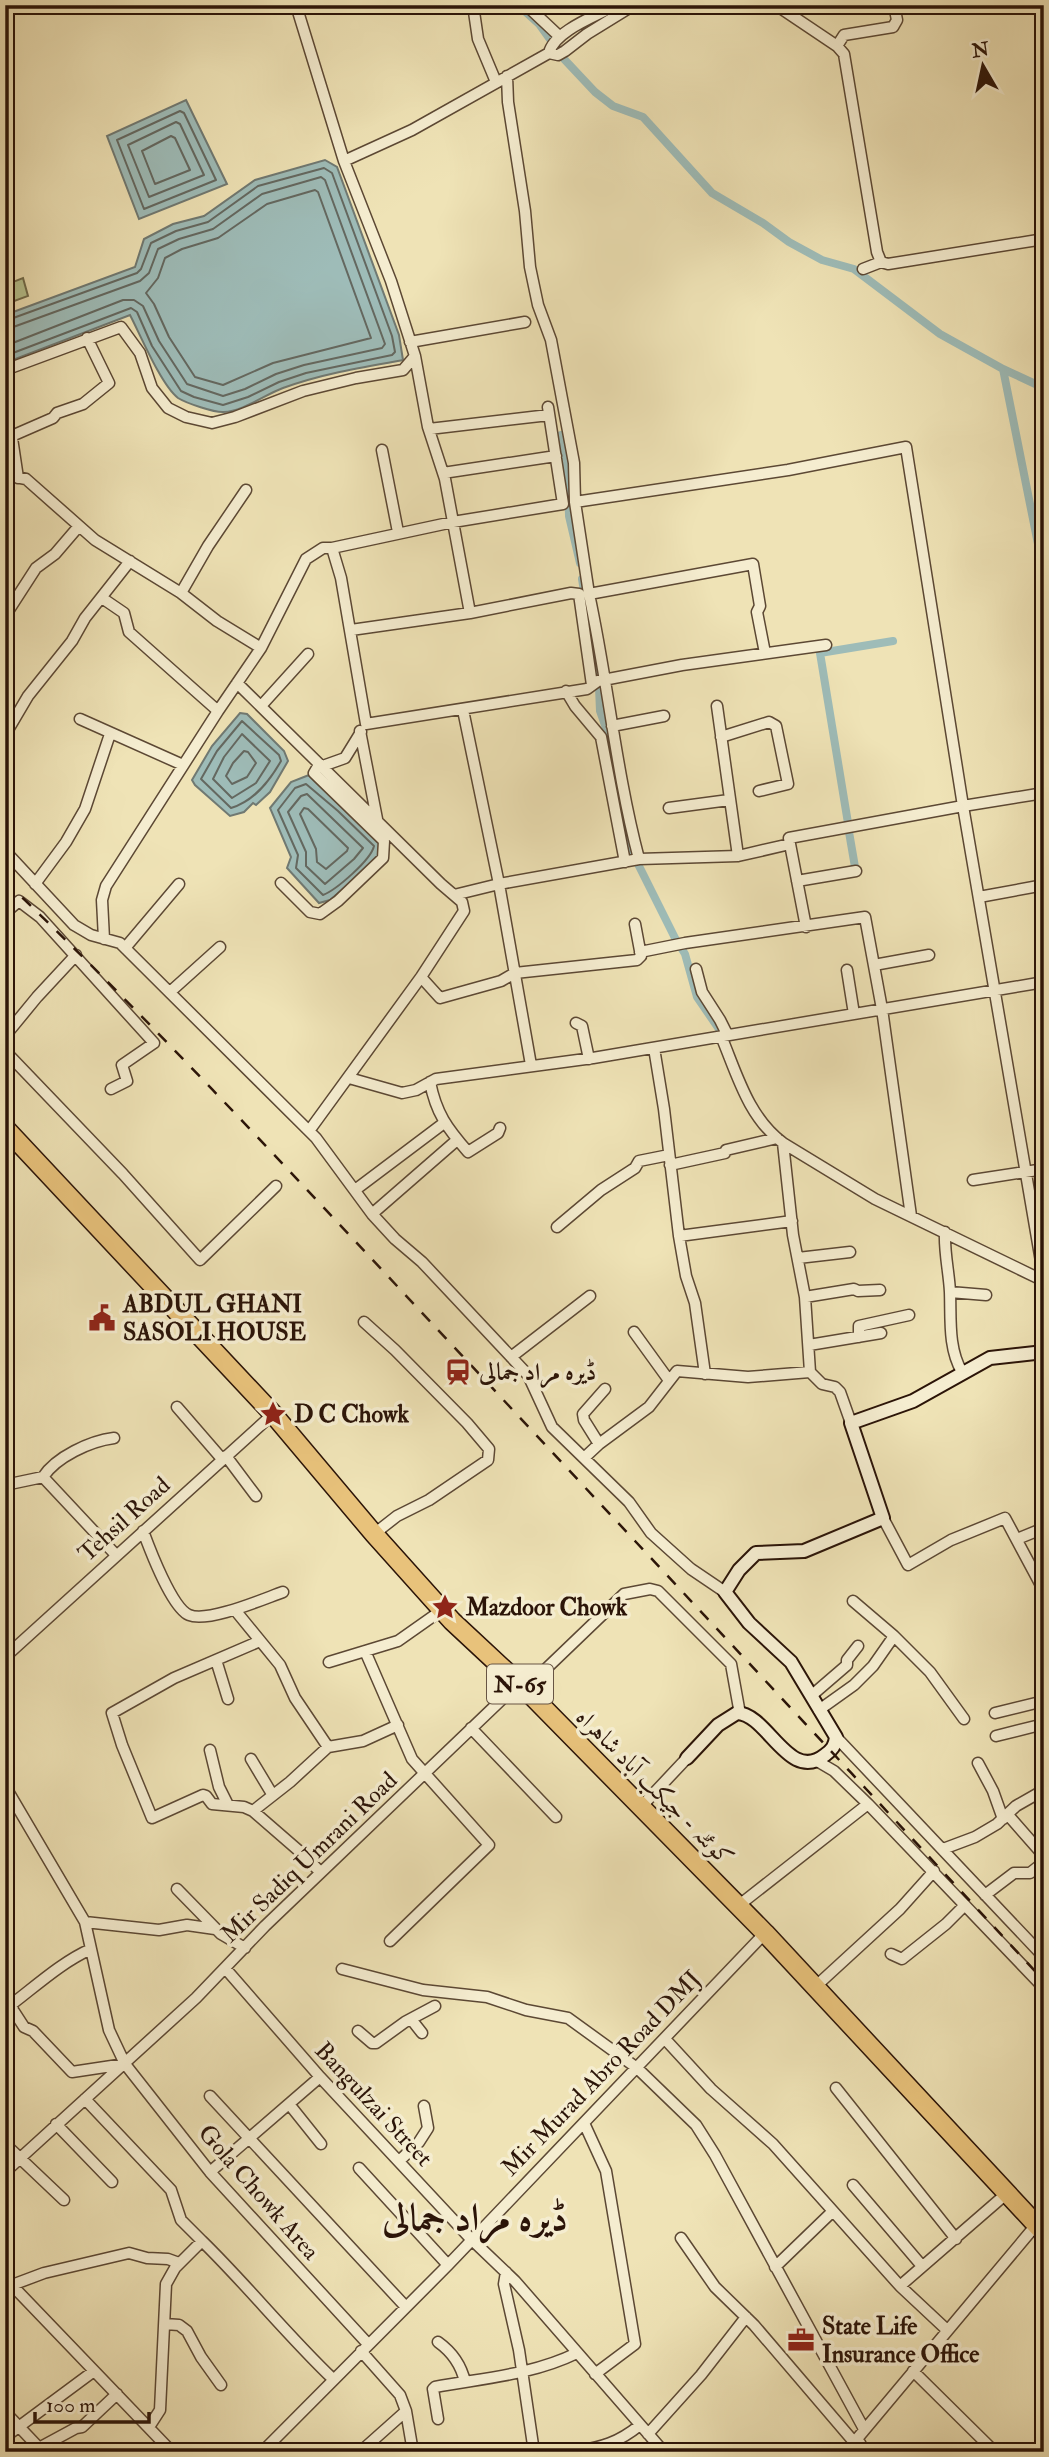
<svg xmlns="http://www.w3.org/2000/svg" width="1049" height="2457" viewBox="0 0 1049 2457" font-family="'IM FELL Double Pica',Amiri,serif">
<rect width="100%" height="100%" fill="#efe3b6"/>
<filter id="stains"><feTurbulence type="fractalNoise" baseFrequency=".00286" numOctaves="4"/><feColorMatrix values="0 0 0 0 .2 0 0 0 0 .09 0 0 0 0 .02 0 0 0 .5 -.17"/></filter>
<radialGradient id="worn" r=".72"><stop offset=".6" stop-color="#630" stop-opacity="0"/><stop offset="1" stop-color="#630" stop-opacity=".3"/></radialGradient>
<!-- green -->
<path fill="#b7c490" stroke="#716c4c" stroke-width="2" d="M23,278L28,296L9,303L5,285Z"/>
<!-- water -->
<path fill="#9ebcb8" stroke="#707972" stroke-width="2" d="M186,100L227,184L139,219L107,136Z
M325,160L337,167L399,335L403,360C363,367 321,374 283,388C266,394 242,412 224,412C215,413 186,403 178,398C161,385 140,334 130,315L5,363V315L135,267L144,239L173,224L204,216L255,180Z
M240,713L247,714L284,751L288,761L270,792L256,805L253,803L244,812L230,816L195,785L192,780L212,746Z
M309,775L382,843L380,855L365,870L330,900L319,903L287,868L291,857L270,808L291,782Z"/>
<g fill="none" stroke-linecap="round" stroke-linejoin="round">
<!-- shore -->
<path stroke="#646860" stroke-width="2" d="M180,111L184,113L216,180L144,209L117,140Z
M176,122L180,124L204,175L149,197L128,145Z
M171,136L175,138L190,170L155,184L142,151Z
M315,190L318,192L371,338L273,363L223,385L195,377L169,337L154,304L146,293L158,278L165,258L182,249L218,238L267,204Z
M5,321L137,273L141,269L151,243L176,231L208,222L258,186L324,168L332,173L392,336L395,352L392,355L306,373L279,382L248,397L223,405L194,397L181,391L152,346L137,312L131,308L5,356
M5,330L140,281L149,273L158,249L179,239L213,229L262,194L321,177L325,180L385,344L382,348L304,365L276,374L245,389L223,396L187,384L159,341L143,306L134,300H123L5,346
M242,721L279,755L281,761C269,782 254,801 231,808L201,779L217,751Z
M242,734L270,761L256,783L232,798L213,779L224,757Z
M244,751L248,752L256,763L247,777L232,784L226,776L233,763Z
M306,784L338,811L374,846C371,860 336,890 323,895L296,868L298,855L278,810L295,788Z
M307,794L363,848L354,859L325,884L306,866V852L288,812L301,796Z
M304,808L308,809L348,848L347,851L326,869L317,862L316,849L300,814Z"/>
<!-- canal -->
<path stroke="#9ebcb8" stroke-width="8" d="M518,5L539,24L564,59L595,92L613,106L643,117L712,193L763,223L789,242L822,260L854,269L940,334L1003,369L1044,388
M1003,369L1044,574
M561,435L568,480L569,516L580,563
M582,579L598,674
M599,687L600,711L607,731L621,812L634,855
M848,823L820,653L893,641
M849,832L855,867
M637,862L677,942
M680,946L685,954L697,997L721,1032"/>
<!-- street casing -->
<g stroke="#5c4834" stroke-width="13">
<path id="street" d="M473,5L478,39L496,82
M526,5L559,36
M776,5L837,46L844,54L877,252L881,262L888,264L1044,239
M837,46L844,35L893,27L897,20L894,5
M549,53L558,55L565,51L587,34L634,5
M507,76L508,102L525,211L530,267L538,305L551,340L574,463L575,502L788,470L906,447L963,806L1044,793
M344,161L412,130L549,53C554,31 596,16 616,5
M863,269L881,262
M410,342L525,322
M415,356L428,427L445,479L470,613
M5,370L121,327L140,353L152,388L168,408L186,417L212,423L235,417L303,391L356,378L403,370L415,356L391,281L344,161L296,5
M429,429L549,415
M382,450L398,532
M443,473L556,456
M5,475L26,479L95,540L181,593L217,621L261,648
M18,478L12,438L14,435L53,418L57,413L83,404L109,383L87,338
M575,502L589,594
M332,548L341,578L366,724L587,689L598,681L682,665L826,645
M181,593L208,546L246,490
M102,598L124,613L129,632L218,711
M5,616L36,568L55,554L79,526
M351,630L470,613L571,593L579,594L592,685
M237,683L441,884L462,902L464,911L421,977L309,1131
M566,691L575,706L601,737L625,862
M261,706L308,654
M717,706L738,856
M463,710L499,884L531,1065
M80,719L183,765
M612,726L664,716
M360,731L377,819
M5,735L28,696L72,641L85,618L130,561
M721,737L769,722L776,726L788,784L759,791
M669,808L729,800
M790,844L806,927
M5,851L74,925L91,935L120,943L316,1138L372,1214L395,1239L422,1262L528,1375L552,1427L629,1502L651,1533L691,1569L725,1592
M639,859C616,772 608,682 589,594L753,564L760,606L757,612L765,653
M797,881L856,871
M281,883L310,912L320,914L338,901L383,858L384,841L314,773L317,768L345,758L361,732
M35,884L66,842L85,809L110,734
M454,895L499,884L639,859L738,856L790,844L789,838L963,806L1043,1273
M979,897L1044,885
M5,913L19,901L40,917L154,1043L122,1065L127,1081L111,1089
M104,939L102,900L106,886L218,711L261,648L306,559L323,548H332L453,522L563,504L548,407
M125,948L179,884
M640,952L685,943L865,917L882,1009L911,1216
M874,965L929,955
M696,969L702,992L720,1020L727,1034
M847,970L854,1014
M421,977L440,998L501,981L515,973L637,960L641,956L635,924
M170,992L220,947
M576,1023L582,1026L589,1059
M5,1036L37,997L76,955
M721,1036C737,1074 748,1117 783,1143L793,1235L805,1297L810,1372
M654,1048L664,1109L679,1236L686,1276L695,1303L705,1374
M5,1051L123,1174L200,1260L276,1186
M349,1078L402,1093L416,1090L436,1079L593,1058L1044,982
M430,1082C436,1113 447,1128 468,1152L498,1133L500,1128
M783,1143L875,1199L1044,1281
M670,1165L725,1153L726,1150L777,1138
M973,1180L1044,1169
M355,1190L444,1123
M372,1214L457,1140
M557,1227L601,1190L635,1168L639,1161L669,1155
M945,1232C944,1252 949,1272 950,1292C951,1319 948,1348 962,1372
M679,1236L792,1221
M798,1258L850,1252
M950,1292L986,1295
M805,1297L854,1289L858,1291L880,1290
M364,1322L395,1350L467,1423L489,1449L488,1460L429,1500L397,1516L374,1534
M634,1332L668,1379
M859,1337V1326L909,1315
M809,1345L881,1333
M511,1357L590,1296
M177,1407L222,1459
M599,1444L584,1420L583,1414L605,1389
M226,1456L256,1496
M584,1458L599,1444L649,1407L677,1371L748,1377L810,1372L822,1384L835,1387L840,1392L851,1423
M43,1477C56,1457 90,1441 114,1438
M5,1485L43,1477L116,1555
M883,1518L908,1565L951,1540L1005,1518L1044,1591
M143,1531C150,1550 172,1608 189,1615C208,1623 263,1599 283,1592
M1017,1539L1044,1528
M853,1601L894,1636L930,1672L964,1719
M235,1610L280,1665L295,1698L328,1747
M260,1641L174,1678L112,1713L122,1745L152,1818L203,1795L206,1796L212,1804L244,1807L253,1811L306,1857L320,1872
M365,1651L412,1759L489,1845L390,1941
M5,1657L273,1414
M216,1660L228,1699
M329,1662L398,1641L442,1610
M525,1689L624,1594L650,1589L658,1591L731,1664L740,1714
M811,1696L847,1665V1660L858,1646
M819,1710L854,1685L873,1666L894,1636
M995,1713L1044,1701
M471,1728L556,1817
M996,1736L1044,1724
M836,1737L1044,1957
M210,1750L219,1787L228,1805
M251,1759L272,1794
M817,1761L834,1771L868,1804L1044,1988
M978,1763L993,1791L1003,1819
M5,1786L85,1922L109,2030L125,2064L210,2172L368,2344
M640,1808L687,1758
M253,1811L290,1782L328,1747L363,1741L398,1725
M1008,1815L1044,1856
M943,1849L975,1837L997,1824L1016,1806L1044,1790
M177,1889L221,1934L245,1948
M985,1895L1014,1873H1030L1044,1862
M738,1906L868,1804
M85,1922L159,1930L187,1925L215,1929
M91,1949C62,1962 37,1985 12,2004L13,2010L24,2027L33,2031L72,2072L125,2064
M891,1954L902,1959L946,1924L965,1905
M225,1968L320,2077L471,2239L515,2281L664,2452
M342,1969L423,1990L487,1997L526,2010L568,2018L637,2068L696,2125L715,2155L864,2429
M815,1987L900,1909L934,1871
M411,2019L422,2033
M358,2031L372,2043H376L405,2022L435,2006
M665,2039L711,2089L773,2144L900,2286L947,2330
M836,2088L956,2239
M210,2096L405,2306
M85,2099L171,2190L181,2220L202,2241
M289,2104L321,2144
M584,2123L606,2171L635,2344L595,2374
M56,2124L112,2182
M5,2144L64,2200
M399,2161L419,2142L428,2128L424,2106
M359,2168L448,2265
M5,2172L196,1998L265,1926L519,1683
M210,2172L320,2077
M853,2185L922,2266
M681,2238L715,2287L754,2325L854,2442
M775,2267L832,2212
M506,2272L504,2284L519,2350L534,2452
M5,2278L172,2452
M12,2285L44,2273L129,2253L147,2258L168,2259L179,2263
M900,2286L1006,2194
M165,2324L179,2325L187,2331L201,2357L221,2385
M438,2342C452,2352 461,2364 465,2382
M361,2351L400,2395L406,2411L413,2452
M913,2371L995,2452
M5,2412L43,2452
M438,2419L433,2389L435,2387C483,2378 532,2375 577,2353
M149,2427L160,2410L166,2284L175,2268L202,2241C247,2285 287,2335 333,2379
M648,2434L701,2375L746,2317
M5,2437L94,2371
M856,2439L860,2443L864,2452
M39,2448L76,2428L82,2427L117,2394
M262,2452L448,2265L765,1933
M360,2452L406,2411
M574,2452C602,2447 618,2443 640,2425
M846,2452L1036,2225L1040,2223"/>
</g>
<!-- secondary casing -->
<g stroke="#2b1408" stroke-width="16">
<path id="secondary" d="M687,1758L718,1725L737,1713C768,1714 789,1784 825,1755C832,1750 835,1746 836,1737L791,1662L749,1623L725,1592L739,1570L756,1553L804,1551L883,1518L851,1423L913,1401L990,1358L1044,1352"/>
</g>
<!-- highway casing -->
<g stroke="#2b1408" stroke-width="21">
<path id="highway" d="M5,1128L273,1414L374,1534L452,1621L525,1689L765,1933L1044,2233"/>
</g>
<!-- street -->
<use href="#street" stroke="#f5edd0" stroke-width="10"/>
<!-- secondary -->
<use href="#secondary" stroke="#f5edd0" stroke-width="12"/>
<!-- highway -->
<use href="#highway" stroke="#e8c27b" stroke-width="18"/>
<!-- rail -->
<path stroke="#2b1408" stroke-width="2.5" stroke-dasharray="12 12" stroke-linecap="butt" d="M5,881C166,1035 317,1201 469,1363C661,1569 853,1774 1044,1981"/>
</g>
<!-- icons -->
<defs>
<g id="civic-bare" transform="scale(2.1)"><path d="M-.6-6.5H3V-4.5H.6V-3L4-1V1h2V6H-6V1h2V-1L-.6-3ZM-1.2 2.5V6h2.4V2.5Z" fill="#8f2418" stroke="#f5edd0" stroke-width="2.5" paint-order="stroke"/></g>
<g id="station-bare" transform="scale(2.1)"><path d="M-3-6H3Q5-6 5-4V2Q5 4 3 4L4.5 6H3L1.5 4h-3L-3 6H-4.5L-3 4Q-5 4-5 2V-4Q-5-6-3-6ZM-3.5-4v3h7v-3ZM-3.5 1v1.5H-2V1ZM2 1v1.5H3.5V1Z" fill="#8f2418" stroke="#f5edd0" stroke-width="2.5" paint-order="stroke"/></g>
<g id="sight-bare" transform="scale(2.1)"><path d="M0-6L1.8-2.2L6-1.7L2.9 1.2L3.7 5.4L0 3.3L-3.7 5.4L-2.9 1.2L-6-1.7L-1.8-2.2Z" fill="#8f2418" stroke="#f5edd0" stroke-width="2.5" paint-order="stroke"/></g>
<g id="office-bare" transform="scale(2.1)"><path d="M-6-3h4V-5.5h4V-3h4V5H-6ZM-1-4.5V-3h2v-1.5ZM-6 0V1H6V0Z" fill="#8f2418" stroke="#f5edd0" stroke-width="2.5" paint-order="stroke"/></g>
</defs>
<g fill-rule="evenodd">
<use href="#civic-bare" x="102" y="1318"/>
<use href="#station-bare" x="458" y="1372"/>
<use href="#sight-bare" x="273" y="1414"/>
<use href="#sight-bare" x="445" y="1607"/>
<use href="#office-bare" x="801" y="2340"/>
</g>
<g text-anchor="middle" stroke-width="7" stroke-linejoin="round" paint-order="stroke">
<!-- shield labels -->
<rect fill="#f5edd0" stroke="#685544" stroke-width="2" x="487" y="1664.5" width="66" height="39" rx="5"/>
<g font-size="23" font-weight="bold" fill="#2b1408">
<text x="520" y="1692">N-65</text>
</g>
<!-- poi labels -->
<g font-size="24" font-weight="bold" fill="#2b1408" stroke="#f5edd0" text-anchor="start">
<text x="123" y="1312">ABDUL GHANI<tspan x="123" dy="28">SASOLI HOUSE</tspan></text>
<text x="479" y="1380">ڈیرہ مراد جمالی</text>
<text x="294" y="1422">D C Chowk</text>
<text x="466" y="1615">Mazdoor Chowk</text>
<text x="822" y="2334">State Life<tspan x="822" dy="28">Insurance Office</tspan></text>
</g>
<!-- street labels -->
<g font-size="24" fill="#2b1408" stroke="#f5edd0">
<text transform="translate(124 1519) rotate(-42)" y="8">Tehsil Road</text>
<text transform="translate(655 1787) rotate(45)" y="8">کوئٹہ - جیکب آباد شاہراہ</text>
<text transform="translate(309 1857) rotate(-44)" y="8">Mir Sadiq Umrani Road</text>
<text transform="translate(601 2073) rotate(-46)" y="8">Mir Murad Abro Road DMJ</text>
<text transform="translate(374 2104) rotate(47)" y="8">Bangulzai Street</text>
<text transform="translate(259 2192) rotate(49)" y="8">Gola Chowk Area</text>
</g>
<!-- town labels -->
<g font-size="38" font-weight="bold" fill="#2b1408" stroke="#f5edd0">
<text x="475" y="2230">ڈیرہ مراد جمالی</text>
</g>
</g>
<!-- margin -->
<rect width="1049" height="2457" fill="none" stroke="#efe3b6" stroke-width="28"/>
<rect x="7" y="7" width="1035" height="2443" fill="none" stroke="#2b1408" stroke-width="3.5"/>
<rect x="14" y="14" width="1021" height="2429" fill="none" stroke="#2b1408" stroke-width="2"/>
<!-- north arrow -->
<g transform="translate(983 66) rotate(351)" stroke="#f5edd0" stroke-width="5" paint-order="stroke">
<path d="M0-5L12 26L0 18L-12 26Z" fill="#2b1408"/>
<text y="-10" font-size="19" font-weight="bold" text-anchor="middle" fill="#2b1408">N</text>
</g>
<!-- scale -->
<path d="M35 2412v10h114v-10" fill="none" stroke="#2b1408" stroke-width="3.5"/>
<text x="46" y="2412" font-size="21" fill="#2b1408" stroke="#f5edd0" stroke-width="5" paint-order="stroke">100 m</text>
<rect width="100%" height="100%" filter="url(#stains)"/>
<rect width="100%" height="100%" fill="url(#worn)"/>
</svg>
